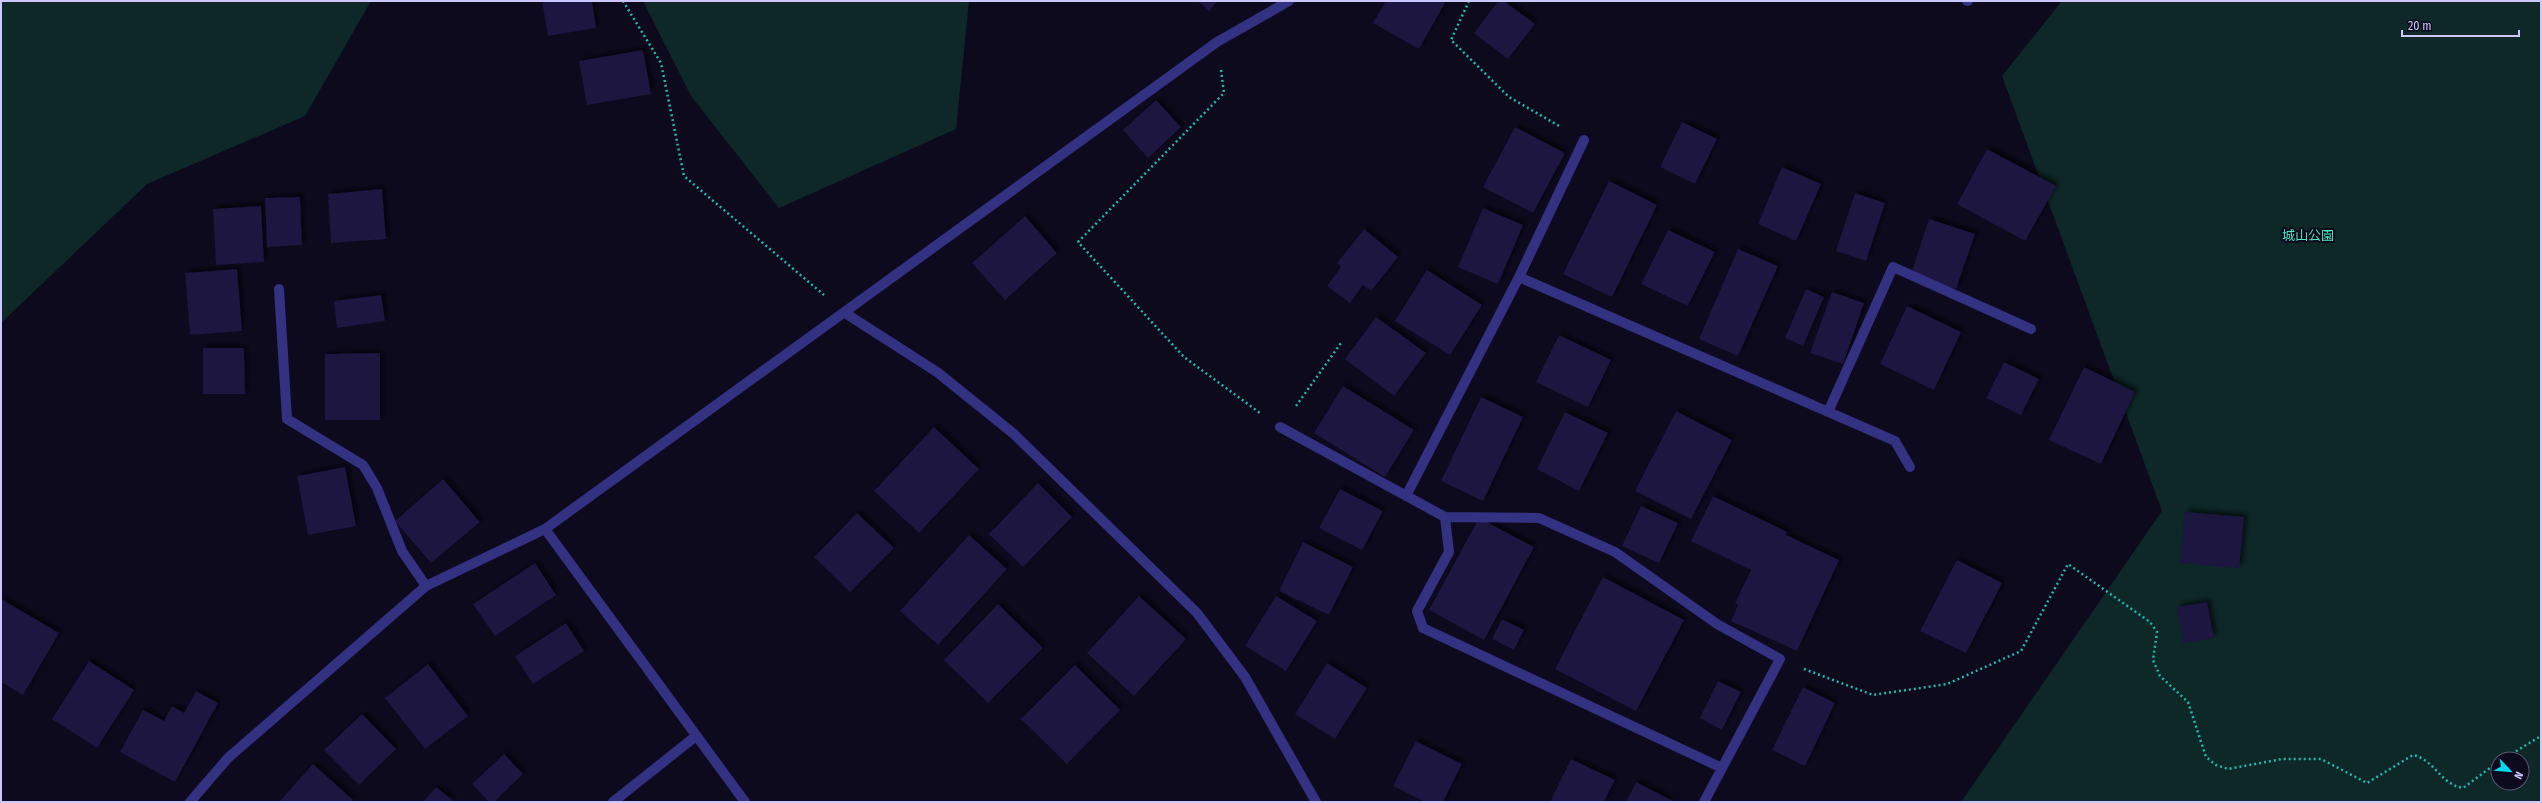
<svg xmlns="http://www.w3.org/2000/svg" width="2542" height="803" viewBox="0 0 2542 803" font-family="'Fira Sans Condensed','Noto Sans JP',sans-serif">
<defs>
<filter id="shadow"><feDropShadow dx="3.5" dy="-3.5" stdDeviation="2" flood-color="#0009"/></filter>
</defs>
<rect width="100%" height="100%" fill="#0d0a1e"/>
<!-- green -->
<path fill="#0d2827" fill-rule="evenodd" d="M1,1H371L305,116L147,184L1,323Z
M643,1H969L956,129L779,208L691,96Z
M2062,1H2541V802H1961L2162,511L2002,76ZM2498,759H2522V783H2498Z"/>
<!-- building -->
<path fill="#1d1440" filter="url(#shadow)" d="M542,1H592L596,28L548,36Z
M1198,1H1218L1209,11Z
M1386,1H1446L1419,49L1373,23Z
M1498,1H1504L1535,24L1508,59L1474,33Z
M643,50L651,94L587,105L579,61Z
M1156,100L1181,127L1148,158L1123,130Z
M1682,122L1717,139L1695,184L1660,167Z
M1515,127L1565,153L1533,213L1483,187Z
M1987,149L2056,186L2025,241L1957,204Z
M1782,167L1821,184L1796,241L1758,224Z
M1609,181L1657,205L1612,297L1563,274Z
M382,189L386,239L331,243L328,194Z
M1855,193L1885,203L1866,261L1836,251Z
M300,197L302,245L267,247L265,198Z
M261,206L264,262L216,265L213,209Z
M1483,208L1523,225L1498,284L1458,267Z
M1025,216L1057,253L1005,300L972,263Z
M1929,219L1975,234L1956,289L1911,274Z
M1364,229L1398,257L1371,291L1363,285L1350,303L1327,286L1341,267L1337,263Z
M1668,230L1715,252L1688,306L1641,284Z
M1738,249L1778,266L1738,356L1699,339Z
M237,269L242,331L190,335L185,273Z
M1427,270L1482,305L1450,355L1395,321Z
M1806,289L1824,297L1803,346L1785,338Z
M1832,292L1864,303L1843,364L1810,353Z
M381,295L385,321L337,328L334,301Z
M1907,306L1961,332L1934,390L1880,364Z
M1376,317L1426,353L1394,396L1345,359Z
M1559,335L1611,360L1588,407L1536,382Z
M203,348H244L245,394H203Z
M380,353V420H325V354Z
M2004,362L2039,379L2021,415L1986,398Z
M2084,367L2135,392L2101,464L2049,440Z
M1343,386L1414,430L1385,477L1314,433Z
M1481,397L1523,417L1483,501L1441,481Z
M1676,411L1732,440L1691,519L1635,491Z
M1565,412L1608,433L1579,491L1537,469Z
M934,427L979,469L919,533L874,491Z
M345,467L356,526L308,535L297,476Z
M443,479L480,522L431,563L395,521Z
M1038,483L1072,517L1023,567L989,534Z
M1340,489L1383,511L1362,550L1319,528Z
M1713,496L1787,532L1786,535L1839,560L1797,651L1731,621L1738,605L1735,603L1751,570L1691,541Z
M1641,506L1678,523L1659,563L1622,546Z
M2185,512L2244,517L2239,568L2180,563Z
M857,513L894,548L850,592L814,557Z
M1479,518L1534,547L1484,640L1429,610Z
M969,535L1007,569L938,645L900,611Z
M1303,542L1353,567L1329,615L1279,591Z
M1957,560L2002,583L1966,653L1920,631Z
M535,563L556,595L495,636L473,604Z
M1603,577L1684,620L1636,711L1555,669Z
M1139,596L1186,639L1134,696L1087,653Z
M1276,596L1317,621L1286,671L1245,646Z
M1,599L59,633L23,695L1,682Z
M2207,602L2214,638L2183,643L2177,607Z
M998,604L1043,648L988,703L944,660Z
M1502,619L1524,630L1514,650L1492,639Z
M566,623L584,651L533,684L515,656Z
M89,661L134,690L97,748L52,719Z
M1327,663L1367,688L1335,739L1295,714Z
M428,664L468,716L425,749L385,698Z
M1075,665L1120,710L1067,764L1021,719Z
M1718,681L1741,692L1722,730L1700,718Z
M1803,687L1835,703L1805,766L1772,750Z
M196,691L218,703L175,782L120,752L143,710L164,721L172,706L184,713Z
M362,714L396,749L359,785L324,750Z
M1416,741L1462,764L1443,802H1425L1393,786Z
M504,754L523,774L494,802H489L472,784Z
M1571,759L1615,780L1604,802H1550Z
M313,764L353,800L351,802H279Z
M1636,782L1675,802H1626Z
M436,787L455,802H423Z"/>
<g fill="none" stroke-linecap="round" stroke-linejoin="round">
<!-- path -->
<path stroke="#23b7ad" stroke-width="2.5" stroke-dasharray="2 3" stroke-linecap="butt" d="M623,1L661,63L684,176L824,295
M1469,1L1451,40L1509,97L1561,127
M1221,70L1224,93L1078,242L1184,357L1260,413
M1296,406L1341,343
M1804,669L1873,695L1947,684L2021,651L2068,564L2150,622L2157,632L2153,660L2160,676L2188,702L2206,757L2216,765L2228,769L2282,759H2321L2367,783L2413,755C2435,760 2440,784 2463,788L2498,762
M2503,759L2541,736"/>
<!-- lane -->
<path stroke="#333181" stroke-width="10" d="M1519,277L1895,441L1910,467
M1828,412L1893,267L2031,329
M1280,427L1445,517L1539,518L1615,552L1717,624L1780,659L1704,802
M1406,496L1519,277L1584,140
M1445,517L1449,552L1417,611L1423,628L1722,768"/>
<!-- street -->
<path stroke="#333181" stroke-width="10" d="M1967,1H1968
M279,289L287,419L363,465L377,488L402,551L426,586
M845,313L937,372L1014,434L1197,613L1245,677L1316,802
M545,529L745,802
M190,802L228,758L426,586L545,529L1217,42L1289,1
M613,802L696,736"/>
</g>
<g text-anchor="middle" stroke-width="4" stroke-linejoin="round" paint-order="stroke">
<!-- park labels -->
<g font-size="13" fill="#4ae8c0" stroke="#0d0a1e">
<text x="2308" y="240">城山公園</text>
</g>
</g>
<!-- border -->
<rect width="2542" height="803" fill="none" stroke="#cdc7ff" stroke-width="4"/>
<!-- north arrow -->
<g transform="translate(2510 771) rotate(116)"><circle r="19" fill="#0d0a1e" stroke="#5a5678"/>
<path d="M0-3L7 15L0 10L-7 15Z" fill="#00dbf2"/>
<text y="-6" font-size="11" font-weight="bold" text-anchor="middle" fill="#cdc7ff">N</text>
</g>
<!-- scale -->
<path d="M2402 30v6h117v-6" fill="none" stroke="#cdc7ff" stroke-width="2"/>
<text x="2408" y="30" font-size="12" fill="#cdc7ff" stroke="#0d0a1e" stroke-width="3" paint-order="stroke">20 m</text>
</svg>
